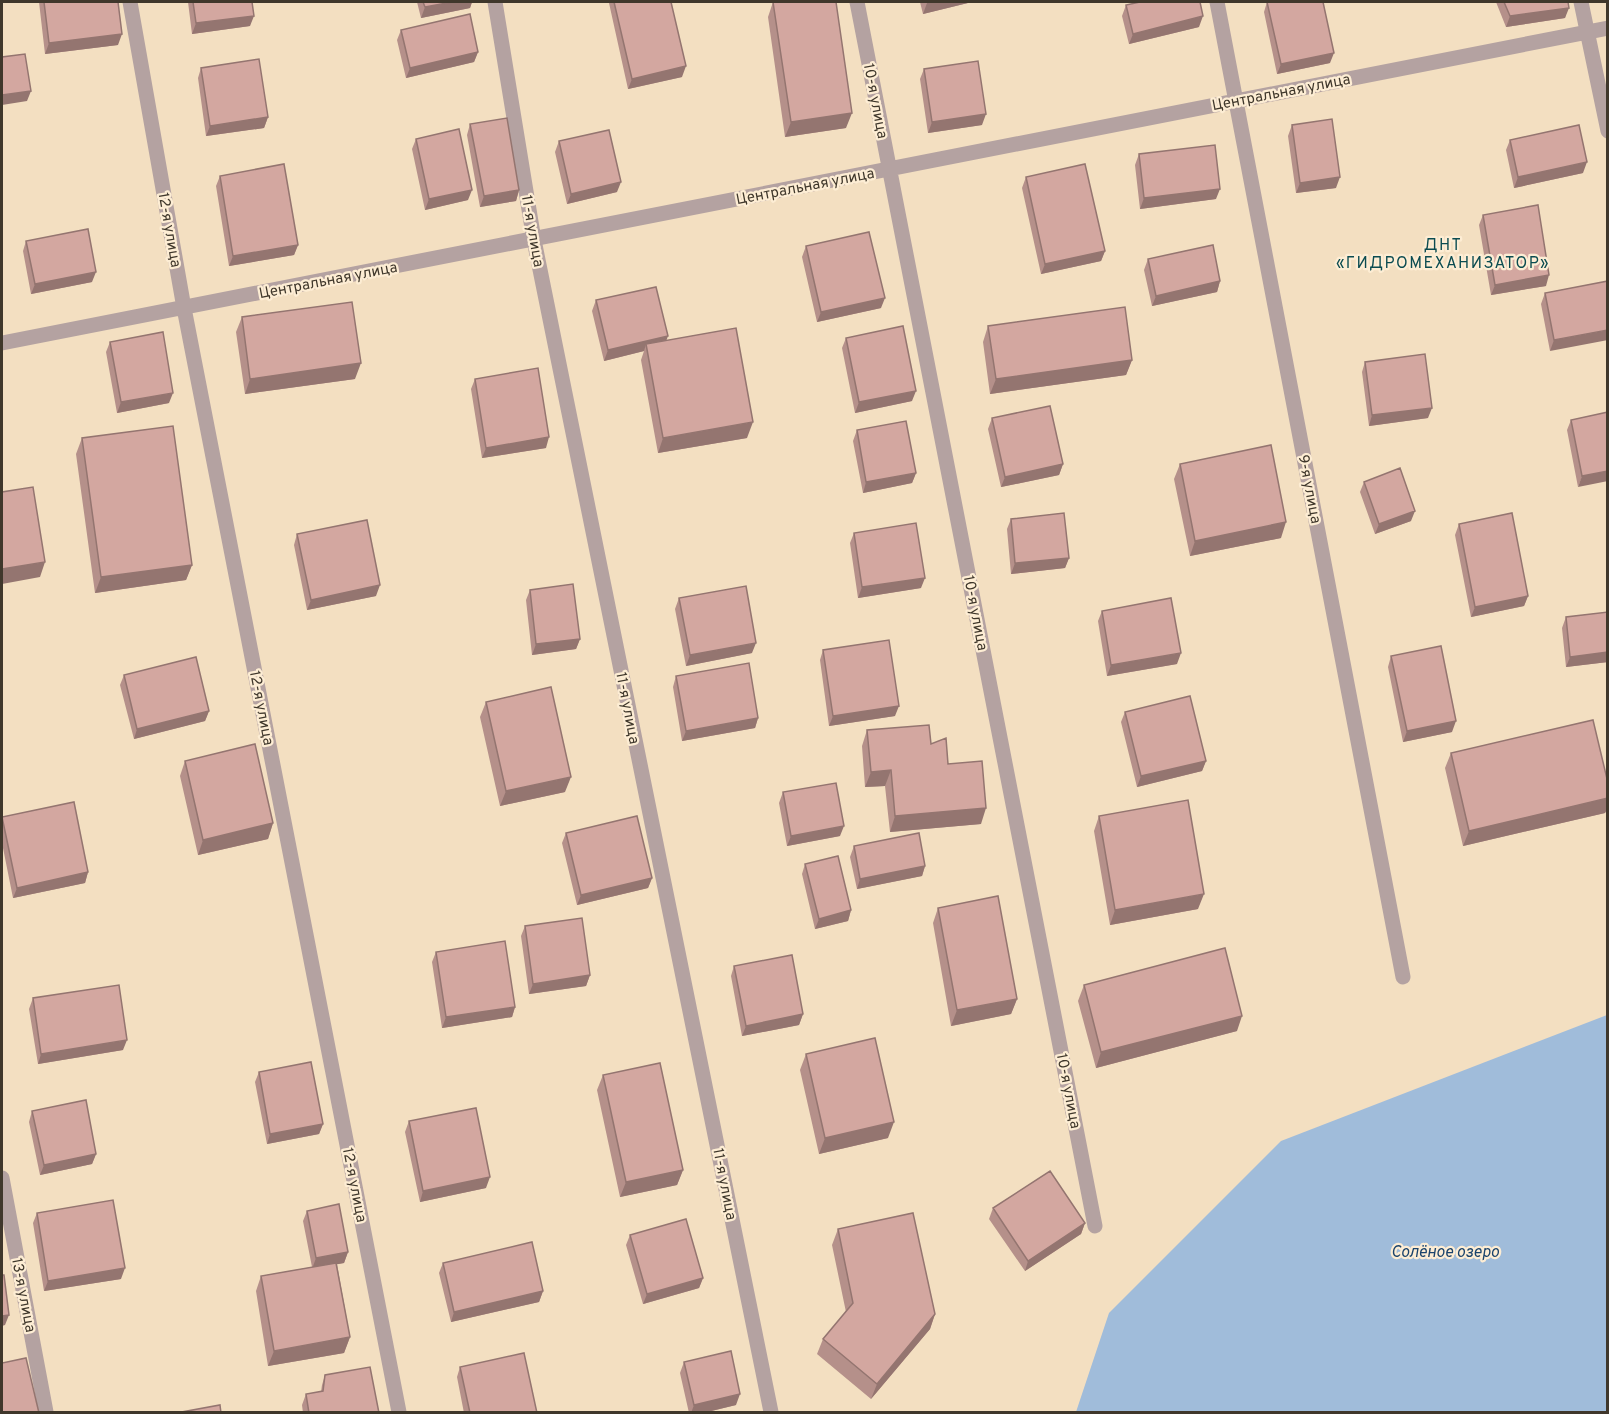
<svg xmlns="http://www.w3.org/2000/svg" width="1609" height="1414" viewBox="0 0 1609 1414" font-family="Overpass,sans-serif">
<rect width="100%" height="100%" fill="#f3dfc1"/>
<!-- water -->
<path fill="#a0bcda" d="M1607,1015V1412H1076L1109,1313L1281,1141Z"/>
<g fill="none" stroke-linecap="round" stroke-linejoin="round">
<!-- minor -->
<path stroke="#b4a2a1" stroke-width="15" d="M130,2L184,308L399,1412
M495,2L534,240L771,1412
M857,2L1095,1226
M1217,2L1403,977
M1581,2L1608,131
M2,343L1608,28
M2,1178L46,1412"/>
</g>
<!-- wall -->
<path fill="#b5908a" d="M39,2H118V45L45,54Z
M188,2H252L250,26L192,34Z
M417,2H472L470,8L421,18Z
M609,2H671L682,77L628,89L609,3Z
M773,2L846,128L785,137L768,17Z
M920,2H972L923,14Z
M1267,2L1330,63L1277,74L1264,12Z
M1496,2H1568L1565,18L1506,27Z
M1126,5L1199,27L1129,44L1122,16Z
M401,30L478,52L474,62L406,78L397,40Z
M201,68L268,117L264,128L206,136L198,78Z
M924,69L982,125L928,133L920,79Z
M470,124L519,190L516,201L480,207L467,135Z
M1292,125L1336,188L1296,193L1288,136Z
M416,139L468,200L425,210L412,149Z
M1510,140L1583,173L1514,188L1506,150Z
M559,141L617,192L567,204L555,152Z
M1139,154L1216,199L1140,209L1135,165Z
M220,176L298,245L294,255L229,266L216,186Z
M1026,177L1105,251L1101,261L1041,274L1022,188Z
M1483,215L1546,286L1491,295L1479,225Z
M26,241L92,282L31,294L23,251Z
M806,246L881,308L817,322L802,257Z
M1148,259L1220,281L1217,292L1152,306L1144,270Z
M1608,281L1550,351L1541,304L1545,293Z
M596,300L666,341L747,438L658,453L641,360L644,351L604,361L592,311Z
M242,317L355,379L245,394L236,332Z
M988,326L1132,360L1126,375L990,394L983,342Z
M846,338L912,401L855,413L842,348Z
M110,342L169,403L117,413L106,352Z
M1365,362L1428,418L1369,426L1362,372Z
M475,379L546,448L482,458L471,389Z
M1608,412L1578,487L1567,430L1571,420Z
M992,418L1063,464L1059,475L1001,487L988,429Z
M857,430L916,473L912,483L863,493L853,441Z
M82,438L192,565L186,580L95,593L76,454Z
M1180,464L1281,538L1190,556L1174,479Z
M1364,482L1411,521L1375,534L1360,492Z
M1011,519L1069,558L1065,568L1011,574L1007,529Z
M1459,524L1528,596L1524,606L1471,617L1455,535Z
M854,533L921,588L858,598L850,543Z
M297,534L376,596L307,610L294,545Z
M530,590L580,639L576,649L532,655L526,600Z
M679,598L752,653L686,666L675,609Z
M1102,611L1177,664L1107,676L1098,621Z
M1608,612V662L1566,667L1562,628L1566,617Z
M823,650L895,716L829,726L820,660Z
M1391,656L1452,732L1403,742L1388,667Z
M124,675L209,711L205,721L134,739L120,685Z
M676,676L758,718L755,728L682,741L673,687Z
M486,702L565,792L500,806L480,717Z
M1125,712L1206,761L1202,771L1137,787L1121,722Z
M867,730L931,744L948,764L981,824L890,832L885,786L865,787L862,746Z
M1451,753L1608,783V807L1605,813L1463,846L1445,768Z
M185,761L273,823L268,839L198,855L180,776Z
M783,792L840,836L787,846L779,803Z
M1099,816L1198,909L1110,925L1094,831Z
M2,817L88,872L85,883L13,898L2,843Z
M566,833L652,878L648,888L577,905L562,843Z
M854,846L925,866L922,876L857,889L850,857Z
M805,864L851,910L848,921L815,929L802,874Z
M938,908L1017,999L1011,1014L951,1026L933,923Z
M525,926L590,975L586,986L529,994L521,936Z
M436,952L515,1007L512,1017L442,1028L432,962Z
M734,966L803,1014L799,1025L742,1036L731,976Z
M1084,985L1237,1031L1096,1068L1078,1001Z
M33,998L123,1050L38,1064L29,1009Z
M806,1054L888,1138L819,1154L800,1070Z
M259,1072L323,1124L319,1134L267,1144L255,1082Z
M603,1075L683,1170L677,1185L620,1197L597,1090Z
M32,1111L96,1154L92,1164L40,1175L29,1122Z
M409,1121L486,1188L420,1202L405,1132Z
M993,1208L1085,1223L1081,1234L1025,1271L989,1219Z
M307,1211L348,1252L344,1263L337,1264L350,1337L344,1353L268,1366L256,1291L261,1276L312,1267L303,1221Z
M37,1213L121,1279L44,1291L33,1223Z
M838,1229L935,1314L930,1329L871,1399L817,1354L823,1339L846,1312L832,1245Z
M630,1235L703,1278L699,1288L643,1304L626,1245Z
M443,1263L543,1291L539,1302L451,1322L439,1273Z
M684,1362L736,1405L703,1413H689L680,1373Z
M460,1367L537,1413H464L457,1377Z
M325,1375L379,1413H303L302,1405L306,1394L321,1392L322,1385Z"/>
<!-- shaded-wall -->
<path fill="#947570" d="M452,2H472L470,8L421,18L425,7Z
M933,2H972L923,14L927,3Z
M1569,8L1565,18L1506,27L1510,16Z
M254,16L250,26L192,34L196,23Z
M1203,16L1199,27L1129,44L1133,34Z
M122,34L118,45L45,54L49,43Z
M478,52L474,62L406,78L410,68Z
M1334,53L1330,63L1277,74L1281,64Z
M686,66L682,77L628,89L632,79Z
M31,91L27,101L2,105V95Z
M852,113L846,128L785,137L791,122Z
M986,114L982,125L928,133L932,122Z
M268,117L264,128L206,136L210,126Z
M1587,162L1583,173L1514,188L1518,177Z
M1340,177L1336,188L1296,193L1300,183Z
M621,182L617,192L567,204L571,194Z
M1220,189L1216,199L1140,209L1144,198Z
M472,190L468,200L425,210L429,199Z
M519,190L516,201L480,207L484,196Z
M298,245L294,255L229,266L233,256Z
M1105,251L1101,261L1041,274L1045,264Z
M96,272L92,282L31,294L35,284Z
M1549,275L1546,286L1491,295L1495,285Z
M1220,281L1217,292L1152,306L1156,296Z
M885,298L881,308L817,322L821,312Z
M1608,330V340L1550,351L1554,340Z
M668,336L664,347L646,344L644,351L604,361L608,350Z
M1132,360L1126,375L990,394L996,379Z
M361,363L355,379L245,394L250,379Z
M916,391L912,401L855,413L859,402Z
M173,393L169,403L117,413L121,402Z
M1432,408L1428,418L1369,426L1372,415Z
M753,422L747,438L658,453L663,438Z
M549,437L546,448L482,458L486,448Z
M1063,464L1059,475L1001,487L1005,477Z
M1608,471V481L1578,487L1582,476Z
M916,473L912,483L863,493L866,482Z
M1415,511L1411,521L1375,534L1379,524Z
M1286,522L1281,538L1190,556L1195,541Z
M1069,558L1065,568L1011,574L1015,563Z
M45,562L40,577L2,584V569Z
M192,565L186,580L95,593L101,577Z
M925,578L921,588L858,598L862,587Z
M380,585L376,596L307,610L311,600Z
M1528,596L1524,606L1471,617L1475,607Z
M580,639L576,649L532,655L536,644Z
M756,643L752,653L686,666L690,655Z
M1608,652V662L1566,667L1570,657Z
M1181,653L1177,664L1107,676L1111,665Z
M899,706L895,716L829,726L833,716Z
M209,711L205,721L134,739L137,729Z
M758,718L755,728L682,741L686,731Z
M1456,721L1452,732L1403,742L1407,731Z
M1206,761L1202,771L1137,787L1141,776Z
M891,770L885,786L865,787L871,772Z
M571,777L565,792L500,806L506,791Z
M1608,798V807L1605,813L1463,846L1469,831Z
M986,808L981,824L890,832L895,816Z
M273,823L268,839L198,855L203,840Z
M844,826L840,836L787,846L791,836Z
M925,866L922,876L857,889L860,879Z
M88,872L85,883L13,898L17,888Z
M652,878L648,888L577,905L581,895Z
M1204,894L1198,909L1110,925L1115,910Z
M851,910L848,921L815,929L819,919Z
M590,975L586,986L529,994L533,984Z
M1017,999L1011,1014L951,1026L957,1010Z
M515,1007L512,1017L442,1028L446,1017Z
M803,1014L799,1025L742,1036L746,1026Z
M1242,1016L1237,1031L1096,1068L1101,1052Z
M127,1040L123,1050L38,1064L41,1054Z
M894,1122L888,1138L819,1154L825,1138Z
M323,1124L319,1134L267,1144L270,1134Z
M96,1154L92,1164L40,1175L44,1165Z
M683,1170L677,1185L620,1197L626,1182Z
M490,1177L486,1188L420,1202L423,1191Z
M1085,1223L1081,1234L1025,1271L1028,1261Z
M348,1252L344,1263L312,1269L316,1258Z
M125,1268L121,1279L44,1291L48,1281Z
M703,1278L699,1288L643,1304L647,1294Z
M543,1291L539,1302L451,1322L454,1312Z
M935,1314L930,1329L871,1399L877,1384Z
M9,1315L5,1325L2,1326V1316Z
M350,1337L344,1353L268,1366L274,1351Z
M740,1394L736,1405L703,1413H691L694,1405Z"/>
<!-- building -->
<path fill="#d3a7a0" stroke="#947570" stroke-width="1.5" d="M44,2H118L122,34L49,43Z
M193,2H252L254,16L196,23Z
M423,2H452L425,7Z
M614,2H671L686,66L632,79Z
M773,2H836L852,113L791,122Z
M1140,2H1200L1203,16L1133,34L1126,5Z
M1267,2H1323L1334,53L1281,64Z
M1504,2H1568L1569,8L1510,16Z
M470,14L478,52L410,68L401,30Z
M25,54L31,91L2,95V57Z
M259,59L268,117L210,126L201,68Z
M978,61L986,114L932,122L924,69Z
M507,118L519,190L484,196L470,124Z
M1332,119L1340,177L1300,183L1292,125Z
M1579,125L1587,162L1518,177L1510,140Z
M459,129L472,190L429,199L416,139Z
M609,130L621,182L571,194L559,141Z
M1215,145L1220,189L1144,198L1139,154Z
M284,164L298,245L233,256L220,176Z
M1085,164L1105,251L1045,264L1026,177Z
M1538,205L1549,275L1495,285L1483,215Z
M88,229L96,272L35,284L26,241Z
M869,232L885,298L821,312L806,246Z
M1213,245L1220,281L1156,296L1148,259Z
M1608,281V330L1554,340L1545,293Z
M656,287L668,336L608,350L596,300Z
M352,302L361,363L250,379L242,317Z
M1125,307L1132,360L996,379L988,326Z
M903,326L916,391L859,402L846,338Z
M736,328L753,422L663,438L646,344Z
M163,332L173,393L121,402L110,342Z
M1425,354L1432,408L1372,415L1365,362Z
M538,368L549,437L486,448L475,379Z
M1050,406L1063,464L1005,477L992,418Z
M1608,412V471L1582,476L1571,420Z
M906,421L916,473L866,482L857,430Z
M173,426L192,565L101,577L82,438Z
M1271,445L1286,522L1195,541L1180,464Z
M1400,468L1415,511L1379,524L1364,482Z
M33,487L45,562L2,569V492Z
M1064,513L1069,558L1015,563L1011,519Z
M1512,513L1528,596L1475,607L1459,524Z
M367,520L380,585L311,600L297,534Z
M916,523L925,578L862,587L854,533Z
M573,584L580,639L536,644L530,590Z
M746,586L756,643L690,655L679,598Z
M1171,598L1181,653L1111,665L1102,611Z
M1608,612V652L1570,657L1566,617Z
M889,640L899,706L833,716L823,650Z
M1441,646L1456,721L1407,731L1391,656Z
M196,657L209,711L137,729L124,675Z
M749,663L758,718L686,731L676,676Z
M551,687L571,777L506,791L486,702Z
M1190,696L1206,761L1141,776L1125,712Z
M1593,720L1608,783V798L1469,831L1451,753Z
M929,725L931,744L946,738L948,764L982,761L986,808L895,816L891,770L871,772L867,730Z
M255,744L273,823L203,840L185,761Z
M836,783L844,826L791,836L783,792Z
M1188,800L1204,894L1115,910L1099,816Z
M74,802L88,872L17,888L2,817Z
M637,816L652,878L581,895L566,833Z
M919,833L925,866L860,879L854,846Z
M838,856L851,910L819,919L805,864Z
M998,896L1017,999L957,1010L938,908Z
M582,918L590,975L533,984L525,926Z
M505,941L515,1007L446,1017L436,952Z
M1225,948L1242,1016L1101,1052L1084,985Z
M792,955L803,1014L746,1026L734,966Z
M119,985L127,1040L41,1054L33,998Z
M875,1038L894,1122L825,1138L806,1054Z
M311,1062L323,1124L270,1134L259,1072Z
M660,1063L683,1170L626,1182L603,1075Z
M86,1100L96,1154L44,1165L32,1111Z
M476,1108L490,1177L423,1191L409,1121Z
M1050,1171L1085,1223L1028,1261L993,1208Z
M113,1200L125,1268L48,1281L37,1213Z
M339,1204L348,1252L316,1258L307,1211Z
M913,1213L935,1314L877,1384L823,1339L853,1303L838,1229Z
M686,1219L703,1278L647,1294L630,1235Z
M532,1242L543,1291L454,1312L443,1263Z
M336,1263L350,1337L274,1351L261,1276Z
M2,1275H4L9,1315L2,1316Z
M731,1351L740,1394L694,1405L684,1362Z
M524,1353L537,1413H470L460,1367Z
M26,1358L39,1413H2V1363Z
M370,1367L379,1413H309L306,1394L323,1391L325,1375Z
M220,1405L221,1413H176Z"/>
<g text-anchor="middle" stroke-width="4.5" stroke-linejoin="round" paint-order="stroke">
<!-- street labels -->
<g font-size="15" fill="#3f372b" stroke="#fdedd4">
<text transform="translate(1281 92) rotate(-11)" y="5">Центральная улица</text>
<text transform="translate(876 101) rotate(79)" y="5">10-я улица</text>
<text transform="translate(805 186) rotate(-11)" y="5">Центральная улица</text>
<text transform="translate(170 230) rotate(80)" y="5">12-я улица</text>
<text transform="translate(533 231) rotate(80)" y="5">11-я улица</text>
<text transform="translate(328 280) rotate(-11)" y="5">Центральная улица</text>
<text transform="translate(1310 489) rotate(79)" y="5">9-я улица</text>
<text transform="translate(976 613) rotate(79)" y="5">10-я улица</text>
<text transform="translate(262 708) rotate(79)" y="5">12-я улица</text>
<text transform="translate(628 708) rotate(79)" y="5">11-я улица</text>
<text transform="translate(1069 1091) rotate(79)" y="5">10-я улица</text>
<text transform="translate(725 1184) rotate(79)" y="5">11-я улица</text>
<text transform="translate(355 1185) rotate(79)" y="5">12-я улица</text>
<text transform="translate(24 1295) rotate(79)" y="5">13-я улица</text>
</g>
<!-- neighbourhood labels -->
<g font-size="16" letter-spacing="1.5" fill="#0b4b50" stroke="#fdedd4">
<text x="1443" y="250">ДНТ<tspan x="1443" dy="18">«ГИДРОМЕХАНИЗАТОР»</tspan></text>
</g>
<!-- water labels -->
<g font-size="16" font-style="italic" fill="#1a436c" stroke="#fdedd4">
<text x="1445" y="1257">Солёное озеро</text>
</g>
</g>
<!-- border -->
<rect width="1609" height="1414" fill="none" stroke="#3f372b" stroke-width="6"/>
</svg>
